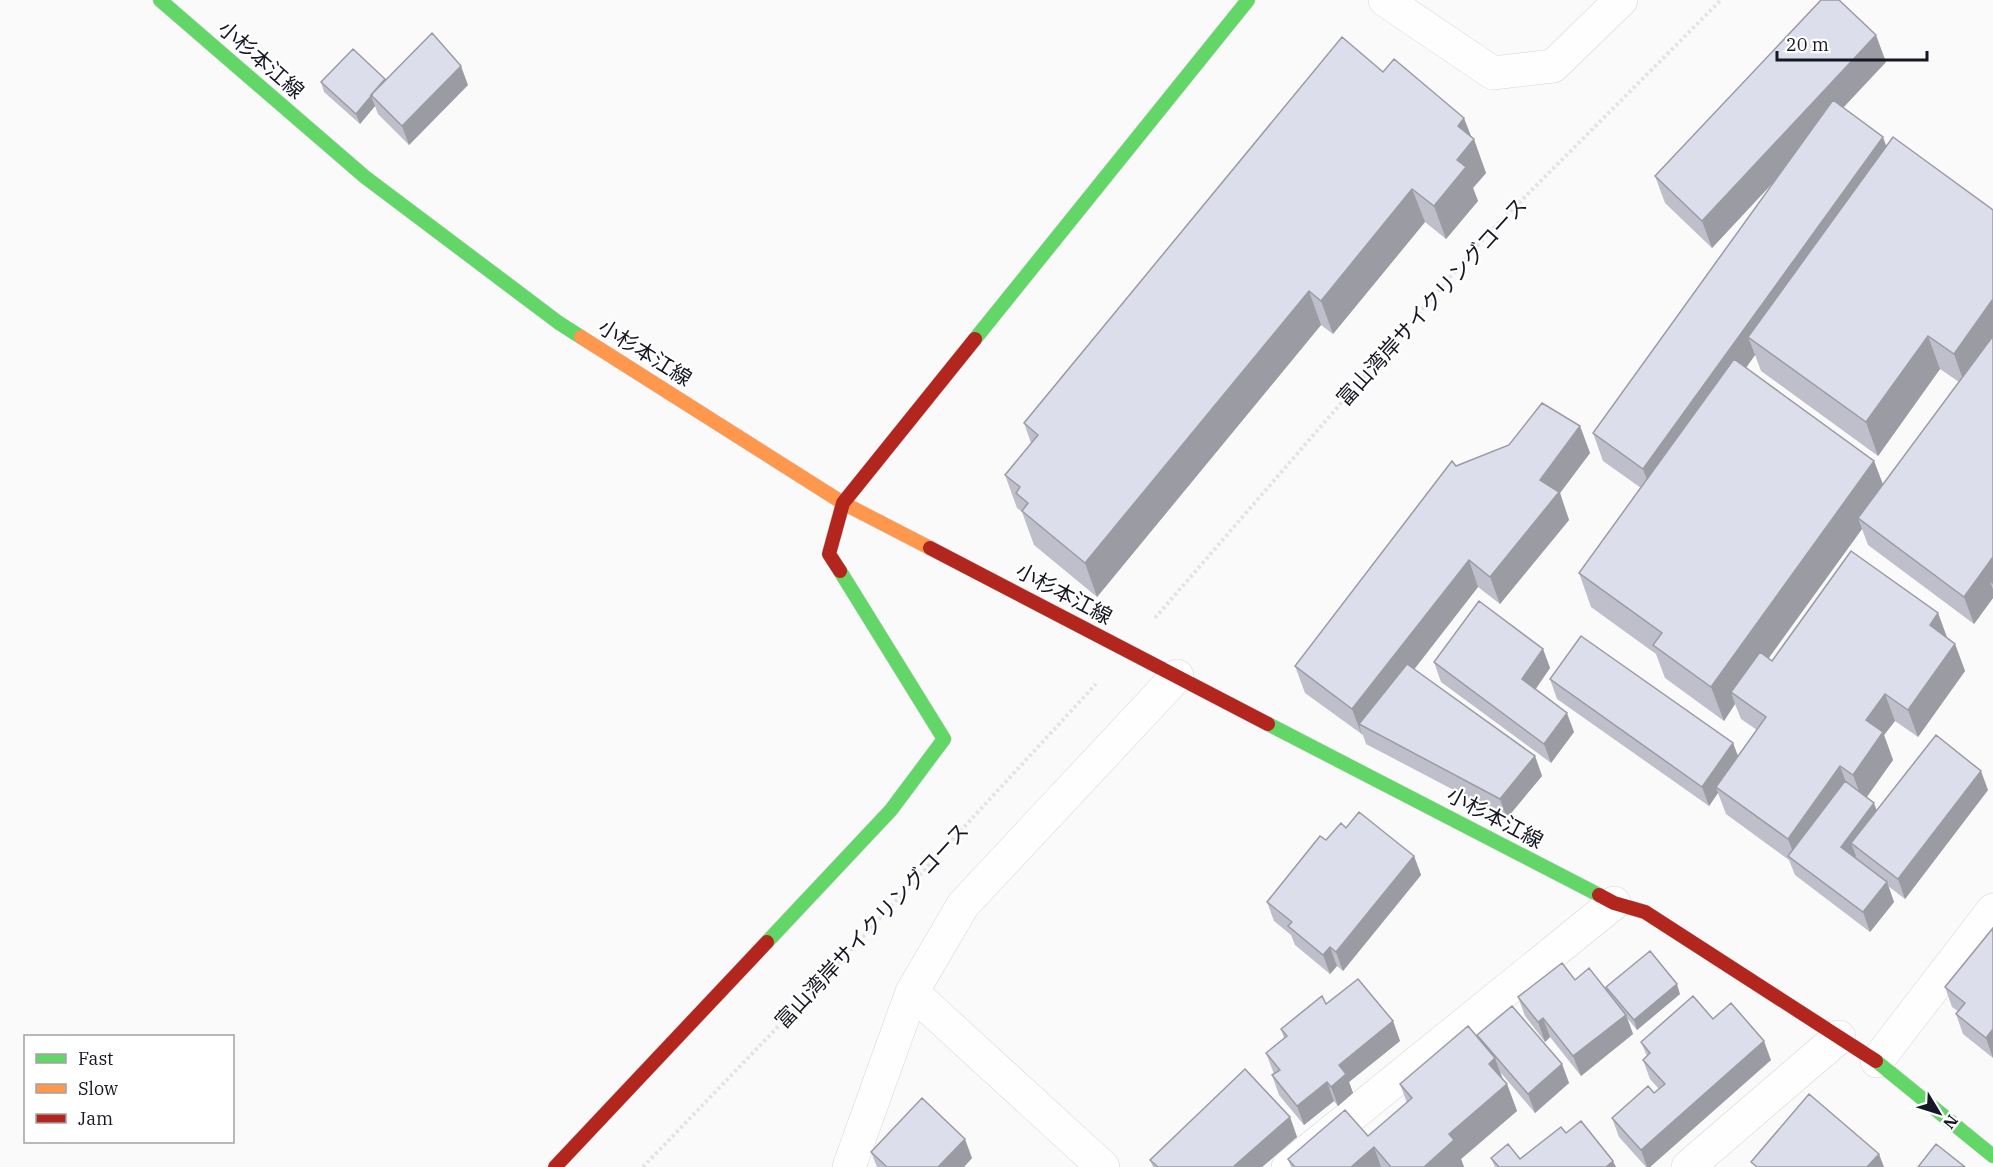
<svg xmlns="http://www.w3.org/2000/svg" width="1993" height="1167" viewBox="0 0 1993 1167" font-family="'IBM Plex Serif','Noto Sans JP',serif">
<rect width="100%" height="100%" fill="#fafafa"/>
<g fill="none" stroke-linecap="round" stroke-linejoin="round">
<!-- street casing -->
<g stroke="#d5d6dc" stroke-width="34">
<path id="street" d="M1385,0L1493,73L1553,66L1621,0
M912,992L1103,1167
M1877,1061L1993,910
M849,1167L912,992L963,905L1177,676
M1288,1167L1614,903
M1688,1167L1839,1037"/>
</g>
<!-- fast casing -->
<g stroke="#d5d6dc" stroke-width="15">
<path id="fast" d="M160,0L365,177L559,323L581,337
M975,339L1248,0
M1268,724L1599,895
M767,942L891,810L944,739L840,571
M1876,1061L1993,1156"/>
</g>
<!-- slow casing -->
<g stroke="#d5d6dc" stroke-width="15">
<path id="slow" d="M581,337L843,503L930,548"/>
</g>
<!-- jam casing -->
<g stroke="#d5d6dc" stroke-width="15">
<path id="jam" d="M930,548L1268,724
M840,571L829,554L843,503L975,339
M1599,895L1614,903L1645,912L1876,1061
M555,1167L767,942"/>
</g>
<!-- path -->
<path stroke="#e4e4e5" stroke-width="4" stroke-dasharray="3 3" stroke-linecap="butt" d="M1155,618L1484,238L1721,0
M643,1167L823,980L1096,684"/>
<!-- street -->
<use href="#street" stroke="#fefefe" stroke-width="33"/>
<!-- fast -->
<use href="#fast" stroke="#63d668" stroke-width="14"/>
<!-- slow -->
<use href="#slow" stroke="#ff974d" stroke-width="14"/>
<!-- jam -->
<use href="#jam" stroke="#b3261e" stroke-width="14"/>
</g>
<!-- wall -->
<path fill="#bebfca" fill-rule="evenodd" d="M1886,62L1843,107L1887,146L1993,210V598L1974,624L1868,545L1862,529L1768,658L1772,661L1938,613L1947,638L1955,644L1965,671L1918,737L1895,721L1884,735L1893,760L1867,797L1877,810L1988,790L1905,899L1888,886L1894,902L1870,932L1795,875L1789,860L1726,814L1718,793L1709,806L1557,699L1550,679L1733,743L1738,756L1757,730L1741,719L1735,704L1724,721L1665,678L1656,654L1591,607L1579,573L1641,488L1603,461L1593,433L1776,179L1712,248L1665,203L1655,176ZM1755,355L1761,371L1878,456L1940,369L1959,382L1883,485L1874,461L1746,368Z
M1383,72L1471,137L1486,173L1473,188L1478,201L1446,239L1425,222L1333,334L1321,325L1097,597L1034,545L1022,512L1017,508L1005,475L1031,443L1024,423Z
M385,79L468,85L409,145L378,114L375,106L360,124L324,92L321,82Z
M1580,426L1590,453L1560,493L1569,520L1500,604L1478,587L1414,669L1535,756L1542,776L1507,818L1366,744L1363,735L1305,693L1295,666L1456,466Z
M1543,649L1550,668L1536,689L1574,732L1551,763L1441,682L1434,662Z
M1346,828L1414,856L1421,875L1343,971L1337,966L1330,974L1295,945L1291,935L1274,921L1267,902L1326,840Z
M1993,928V1058L1963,1034L1956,1014L1958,1011L1952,1007L1945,987Z
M1575,980L1607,991L1606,987L1680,994L1637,1030L1627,1018L1633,1034L1581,1076L1550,1037L1545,1042L1525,1016L1518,997Z
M1326,1004L1393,1021L1400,1041L1349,1082L1353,1093L1338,1106L1334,1101L1304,1125L1279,1095L1272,1075L1274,1074L1266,1053L1284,1038L1281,1029Z
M1713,1019L1771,1060L1650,1167H1646L1619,1137L1612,1118L1654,1093L1659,1089L1650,1079L1643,1060L1647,1056L1641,1042Z
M1477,1035L1562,1064L1569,1083L1535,1113L1501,1073L1503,1080L1507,1084L1517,1111L1461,1159L1464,1167H1291L1288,1159L1368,1136L1407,1103L1400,1084L1479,1039Z
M1290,1117L1297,1137L1262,1167H1153L1150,1160Z
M1566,1133L1616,1167H1495L1491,1158L1520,1159Z
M871,1152L972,1158L964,1167H877Z"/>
<!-- shaded-wall -->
<path fill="#9b9ba4" d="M1876,35L1886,62L1712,248L1702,221Z
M461,66L468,85L409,145L402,126Z
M371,96L375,106L360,124L356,114Z
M1464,118L1473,141L1474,139L1486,173L1473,188L1478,201L1446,239L1434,206L1458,126Z
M1883,137L1893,164L1748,337L1755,355L1653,496L1643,469Z
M1412,189L1425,222L1333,334L1321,301Z
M1309,291L1321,325L1097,597L1085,563Z
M1993,299V350L1966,388L1954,354Z
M1928,336L1940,369L1878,456L1866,422Z
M1580,426L1590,453L1560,493L1569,520L1500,604L1490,577L1540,480Z
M1874,461L1887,495L1858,518L1862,529L1740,698L1731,692L1735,704L1724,721L1711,687Z
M1993,557V584L1990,582L1993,589V598L1974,624L1964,597Z
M1469,560L1478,587L1368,729L1359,724L1362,736L1352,709Z
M1938,613L1948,640L1930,625Z
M1955,644L1965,671L1918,737L1908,710Z
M1543,649L1550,668L1529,698L1522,679Z
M1885,694L1895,721L1884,735L1893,760L1863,802L1853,775L1866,720Z
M1567,713L1574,732L1551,763L1544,744Z
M1733,743L1740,762L1716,787L1718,793L1709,806L1702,787Z
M1535,756L1542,776L1507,818L1500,799Z
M1840,766L1850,793L1797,863L1788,839Z
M1981,771L1988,790L1905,899L1898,879Z
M1874,803L1881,822L1851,843L1856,856L1848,866L1841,847Z
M1414,856L1421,875L1343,971L1336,952Z
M1887,882L1894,902L1870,932L1863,912Z
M1330,947L1337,966L1330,974L1323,955Z
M1677,984L1680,994L1637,1030L1634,1020Z
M1626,1015L1633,1034L1581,1076L1573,1056Z
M1543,1018L1550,1037L1545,1042L1538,1022Z
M1393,1021L1400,1041L1349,1082L1353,1093L1338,1106L1331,1087L1339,1065Z
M1993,1029V1058L1986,1038Z
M1764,1041L1771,1060L1650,1167H1647L1641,1150Z
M1495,1058L1505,1086L1489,1064Z
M1562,1064L1569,1083L1535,1113L1528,1094Z
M1327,1082L1334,1101L1304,1125L1297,1106Z
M1507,1084L1517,1111L1461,1159L1464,1167H1424L1449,1134Z
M1290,1117L1297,1137L1262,1167H1233Z
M965,1139L972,1158L964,1167H938Z
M1374,1147L1381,1167H1351Z
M1879,1154L1884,1167H1867Z
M1613,1161L1616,1167H1606Z"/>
<!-- building -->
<path fill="#dddeeb" stroke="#9b9ba4" stroke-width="1.5" d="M1821,0H1839L1876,35L1702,221L1655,176Z
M432,33L461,66L402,126L371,95Z
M1342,37L1383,72L1394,59L1464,118L1458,126L1474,139L1457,160L1466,167L1434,206L1412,189L1321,301L1309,291L1085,563L1022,511L1028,503L1016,493L1020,487L1005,475L1038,435L1024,423Z
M353,49L385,79L371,95H372L356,114L321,82Z
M1833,100L1883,137L1643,469L1593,433Z
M1893,137L1993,210V299L1954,354L1928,336L1866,422L1748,337Z
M1993,336V557L1964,597L1858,518Z
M1734,359L1874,461L1711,687L1653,645L1662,633L1579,573Z
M1542,403L1580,426L1540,480L1559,492L1490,577L1469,560L1352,709L1295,666L1452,461L1456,466L1509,445Z
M1851,551L1938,613L1930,625L1955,644L1908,710L1885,694L1866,720L1883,732L1853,775L1840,766L1788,839L1716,787L1766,717L1731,692L1760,652L1772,661Z
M1479,601L1543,649L1522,679L1567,713L1544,744L1434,662Z
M1581,636L1733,743L1702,787L1550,679Z
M1407,664L1535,756L1500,799L1359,724Z
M1936,735L1981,771L1898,879L1851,843Z
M1845,781L1874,803L1841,847L1887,882L1863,912L1788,856Z
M1359,812L1414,856L1336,952L1330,947L1323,955L1288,926L1292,922L1267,902L1320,836L1326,840L1341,823L1346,828Z
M1993,928V1029L1986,1038L1956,1014L1965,1003L1945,987Z
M1650,951L1677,984L1634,1020L1606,987Z
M1562,963L1575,980L1589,968L1626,1015L1573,1056L1543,1018L1538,1022L1518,997Z
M1358,979L1393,1021L1339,1065L1346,1074L1331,1087L1327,1082L1297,1106L1272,1075L1280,1070L1266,1053L1287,1036L1281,1029L1322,996L1326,1004Z
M1693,996L1713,1019L1731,1003L1764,1041L1641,1150L1612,1118L1648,1086L1654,1093L1665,1084L1643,1060L1650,1053L1641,1042Z
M1512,1006L1562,1064L1528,1094L1477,1035Z
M1468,1026L1495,1058L1489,1064L1507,1084L1449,1134L1454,1140L1424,1167H1391L1374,1147L1351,1167H1295L1288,1159L1345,1110L1368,1136L1412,1098L1400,1084Z
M1245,1069L1290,1117L1233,1167H1158L1150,1160Z
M1809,1094L1879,1154L1867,1167H1757L1751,1162Z
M922,1098L965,1139L938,1167H887L871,1152Z
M1581,1121L1613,1161L1606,1167H1499L1491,1158L1508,1144L1520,1159L1561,1127L1566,1133Z
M1936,1144L1965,1167H1918Z"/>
<g text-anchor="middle" stroke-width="4.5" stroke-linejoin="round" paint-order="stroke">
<!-- street labels -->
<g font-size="21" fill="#161724" stroke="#fff">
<text transform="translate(261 60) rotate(41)" y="7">小杉本江線</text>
<text transform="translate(1432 302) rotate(-48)" y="7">富山湾岸サイクリングコース</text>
<text transform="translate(645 353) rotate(32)" y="7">小杉本江線</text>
<text transform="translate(1064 594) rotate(28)" y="7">小杉本江線</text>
<text transform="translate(1495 818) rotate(28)" y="7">小杉本江線</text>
<text transform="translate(872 926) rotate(-47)" y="7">富山湾岸サイクリングコース</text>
</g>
</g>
<!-- legend -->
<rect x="24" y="1035" width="210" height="108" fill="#ffffff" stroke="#a2a2a7" stroke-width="1.5"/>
<rect x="36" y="1054" width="30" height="9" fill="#63d668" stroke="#a2a2a7" stroke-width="1.5"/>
<text x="78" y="1065" font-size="18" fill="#161724">Fast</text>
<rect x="36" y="1084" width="30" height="9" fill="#ff974d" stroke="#a2a2a7" stroke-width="1.5"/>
<text x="78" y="1095" font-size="18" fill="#161724">Slow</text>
<rect x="36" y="1114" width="30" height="9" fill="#b3261e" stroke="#a2a2a7" stroke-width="1.5"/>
<text x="78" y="1125" font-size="18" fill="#161724">Jam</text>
<!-- north arrow -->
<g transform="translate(1939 1113) rotate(128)" stroke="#ffffff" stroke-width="4.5" paint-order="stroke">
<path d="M0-4.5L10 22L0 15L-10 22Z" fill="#161724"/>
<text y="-9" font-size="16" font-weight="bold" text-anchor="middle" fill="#161724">N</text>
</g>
<!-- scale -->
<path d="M1777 51v9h150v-9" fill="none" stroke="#161724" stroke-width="3"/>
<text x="1786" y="51" font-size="18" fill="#161724" stroke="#ffffff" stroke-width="4.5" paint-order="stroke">20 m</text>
</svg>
